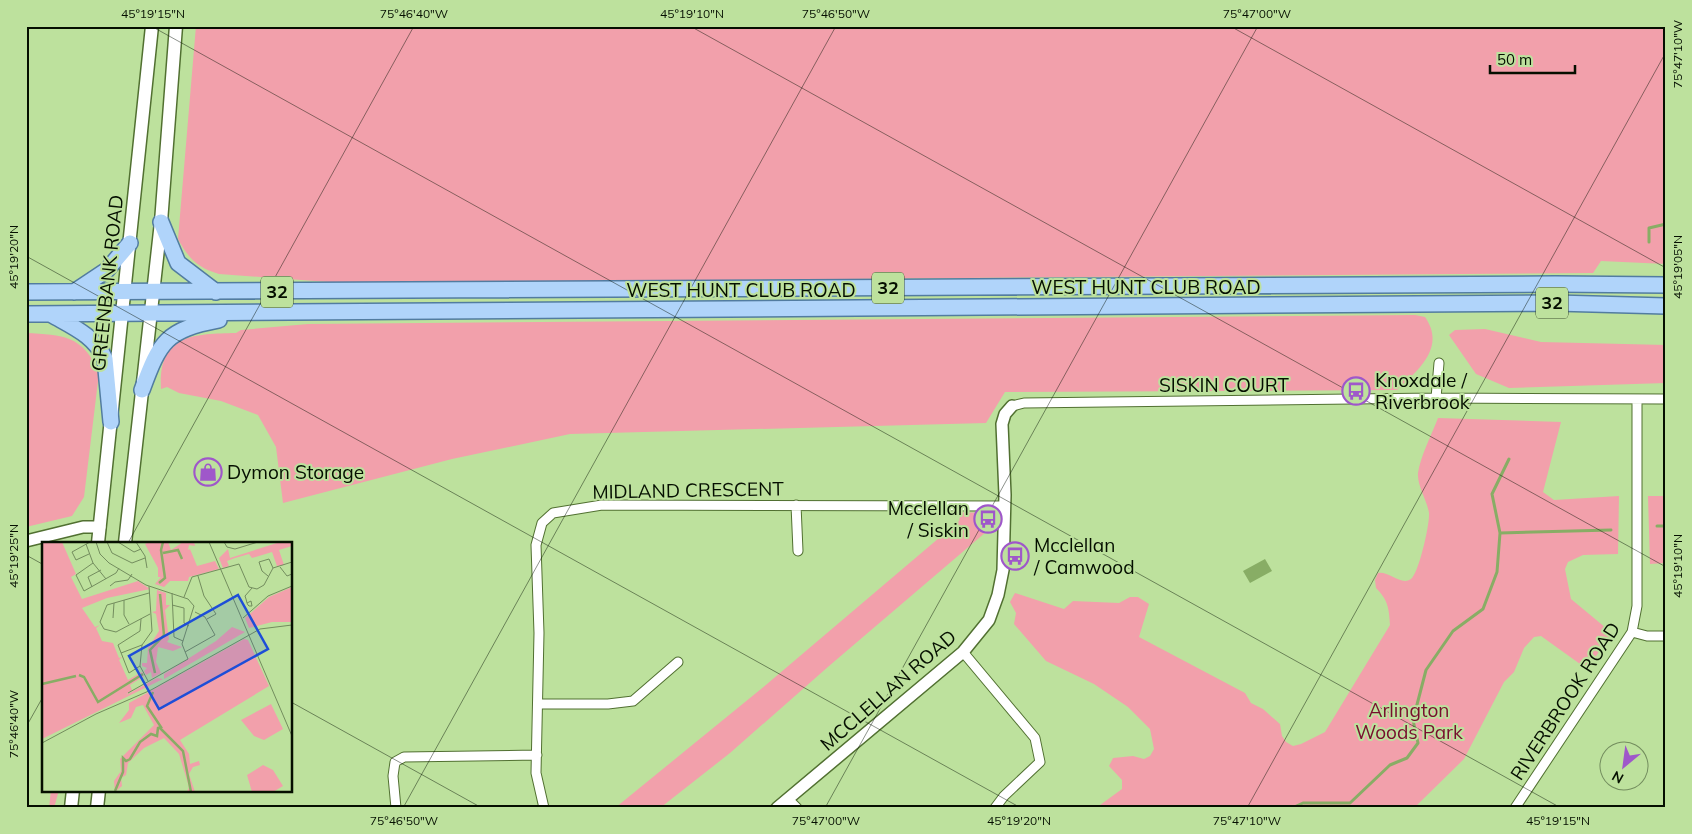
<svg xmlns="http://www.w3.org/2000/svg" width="1692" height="834" viewBox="0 0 1692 834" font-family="Mulish,sans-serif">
<rect width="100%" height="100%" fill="#bde19d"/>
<!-- green -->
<path fill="#f2a0ab" d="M196,26H1666V264L1601,261L1593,273L342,283L219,274C198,268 188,258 178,239Z
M1415,315L1425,317C1446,347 1419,370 1397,390L1005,392L986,423L570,434L452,459L283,503L276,447L258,415L221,401L179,393L167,387L161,389C158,334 193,334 236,333L241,330L308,324Z
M1485,329L1541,342L1666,345V383L1509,388L1476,374L1449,335L1455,330Z
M26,333C63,335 83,335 99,373L84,497L72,516L26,527Z
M1438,418L1561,422L1543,492L1554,500L1619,496L1618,554L1583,555L1568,562L1565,569L1571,599L1612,633L1587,669L1541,636L1534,637L1524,648L1514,672L1504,682L1464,759L1414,808H1096L1122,789V780L1109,766L1113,758L1133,756L1144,759L1150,756L1154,749L1150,729L1128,707L1094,684L1046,661L1014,624L1016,613L1010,602L1015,593L1064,609L1073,601L1119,603L1130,597H1138L1149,604L1139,637L1245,693L1251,703L1263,709L1280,724L1282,736L1286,742L1293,746L1301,744L1325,732L1390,625C1389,608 1388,600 1376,588L1375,580L1378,573C1389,571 1401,586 1411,579C1419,573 1430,523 1429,513C1427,500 1417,486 1418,473C1420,457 1432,434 1438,418Z
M1648,496H1666V563L1650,564Z
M961,512C980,513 987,511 986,532L829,666L730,753L660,808H615L761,689L959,521Z
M51,790H59L54,808H49Z"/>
<!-- water -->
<path fill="#88ad65" d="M1265,559L1272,571L1250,583L1243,571Z"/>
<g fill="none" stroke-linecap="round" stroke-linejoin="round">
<!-- stream -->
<path stroke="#88ad65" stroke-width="3" d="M1649,242V228L1666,224
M1657,526H1666
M1500,533L1611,530
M1292,808L1303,803H1350L1390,765L1407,758L1418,743L1413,720L1426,670L1453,631L1483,609L1497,572L1500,533L1492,494L1509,459"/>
<!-- minor casing -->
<g stroke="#517031" stroke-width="11">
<path id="minor" d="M1436,398L1439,363
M1012,406L1024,403L1436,398L1666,399
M796,505L798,551
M1632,632L1647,636H1666
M963,652L1035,738L1040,762L1004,796L995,808
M538,704H608L633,701L678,662
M788,799L797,808
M396,808L393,776L395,762L404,757L537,755
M544,808L536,773L539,633L536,545L542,523L553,513L602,505L1004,506
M1515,808L1632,632L1637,606V399"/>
</g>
<!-- tertiary casing -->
<g stroke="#517031" stroke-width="14">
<path id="tertiary" d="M26,541L83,527H100
M777,808L963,652L989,620L998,595L1003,570L1005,495L1002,424L1005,414L1012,406"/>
</g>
<!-- secondary casing -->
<g stroke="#517031" stroke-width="15">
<path id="secondary" d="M98,543L152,26
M125,543L161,222L176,26
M71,808L73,790
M97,808L99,790"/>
</g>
<!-- primary casing -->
<g stroke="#527ca0" stroke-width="18">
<path id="primary" d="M161,222L178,263L216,292
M26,292L1555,284L1666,285
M74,292L107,270L130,243
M26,314L1556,303L1666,306
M52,315C73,327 95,336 105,359L111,422
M142,390C160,341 166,330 219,320"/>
</g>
<!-- minor -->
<use href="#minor" stroke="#fff" stroke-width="9"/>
<!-- tertiary -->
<use href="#tertiary" stroke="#fff" stroke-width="11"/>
<!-- secondary -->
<use href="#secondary" stroke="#fff" stroke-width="12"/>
<!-- primary -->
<use href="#primary" stroke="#b0d4fa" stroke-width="15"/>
</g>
<!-- ticks -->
<path fill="none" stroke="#050f00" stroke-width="1" stroke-opacity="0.45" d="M151,26L1561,808M690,26L1666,567M1230,26L1666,268M26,256L1021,808M128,543L414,26M26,555L44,565M291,702L482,808M26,727L44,695M403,808L836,26M825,808L1258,26M1247,808L1666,52"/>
<!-- icons -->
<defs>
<g id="bus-ring" transform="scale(1.4375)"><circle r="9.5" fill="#bde19d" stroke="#9f57ca" stroke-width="1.5"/><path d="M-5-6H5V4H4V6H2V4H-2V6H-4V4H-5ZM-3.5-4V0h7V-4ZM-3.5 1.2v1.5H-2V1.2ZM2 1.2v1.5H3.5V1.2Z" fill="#9f57ca"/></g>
<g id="shop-ring" transform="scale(1.4375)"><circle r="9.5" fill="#bde19d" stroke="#9f57ca" stroke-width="1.5"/><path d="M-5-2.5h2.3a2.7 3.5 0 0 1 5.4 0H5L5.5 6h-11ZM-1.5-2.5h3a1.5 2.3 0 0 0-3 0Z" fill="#9f57ca"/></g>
</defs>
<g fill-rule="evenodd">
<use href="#bus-ring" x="1356" y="391"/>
<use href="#shop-ring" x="208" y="472"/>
<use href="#bus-ring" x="988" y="519"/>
<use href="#bus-ring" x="1015" y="556"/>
</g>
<g text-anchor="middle" stroke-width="4" stroke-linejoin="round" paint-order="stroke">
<!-- shield labels -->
<g fill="#bde19d" stroke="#3c4e2f" stroke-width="1">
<rect x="872" y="272.5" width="32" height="31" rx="4"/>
<rect x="261" y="276.5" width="32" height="31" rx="4"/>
<rect x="1536" y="287.5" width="32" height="31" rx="4"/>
</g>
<g font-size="18" font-weight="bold" fill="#050f00">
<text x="888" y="294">32</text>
<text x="277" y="298">32</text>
<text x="1552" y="309">32</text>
</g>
<!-- street labels -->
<g font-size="19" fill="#050f00" stroke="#bde19d">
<text transform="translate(107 283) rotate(-84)" y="7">GREENBANK ROAD</text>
<text x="1146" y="294">WEST HUNT CLUB ROAD</text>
<text x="741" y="297">WEST HUNT CLUB ROAD</text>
<text x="1224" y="392">SISKIN COURT</text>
<text transform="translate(688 490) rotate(-1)" y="7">MIDLAND CRESCENT</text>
<text transform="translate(888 690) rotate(-41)" y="7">MCCLELLAN ROAD</text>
<text transform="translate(1565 701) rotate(-57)" y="7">RIVERBROOK ROAD</text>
</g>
<!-- poi labels -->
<g font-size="19" fill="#050f00" stroke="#bde19d" text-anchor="start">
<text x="1375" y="387">Knoxdale /<tspan x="1375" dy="22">Riverbrook</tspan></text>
<text x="227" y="479">Dymon Storage</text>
<text x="969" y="515" text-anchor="end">Mcclellan<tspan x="969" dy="22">/ Siskin</tspan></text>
<text x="1034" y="552">Mcclellan<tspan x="1034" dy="22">/ Camwood</tspan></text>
</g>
<!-- park labels -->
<g font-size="19" fill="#770f2e" stroke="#bde19d">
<text x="1409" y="717">Arlington<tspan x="1409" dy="22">Woods Park</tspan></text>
</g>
</g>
<!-- overview -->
<g transform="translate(42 542)">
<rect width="250" height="250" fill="#bde19d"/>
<path d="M0,0H20L34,32L29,35L40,57L96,39L108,47L65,56L40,66L53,85L58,83L54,86L60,99L71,101L77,116L80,115L77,118L86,138L100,130L102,134L88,143L90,148L84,153L115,136L121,137L0,197ZM107,0H126L129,8L141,0H152L153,4L147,3L146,8L148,7L155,24L173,19L177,27L147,35L146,39H128L122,45L113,42L119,35H116V26L103,2ZM238,0H250V4L237,8L242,23L235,24L230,10L210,16L207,12L193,16L185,19L187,24L181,26L177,16L186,7L188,16ZM250,45V80H230L207,86L203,76L227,55ZM115,48L124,51V63H128L123,68L127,97L125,100L140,105L131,109L116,105L114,120L119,131L110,136L109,130L104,133L102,129L105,126L100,124V121H105L106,106L117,89L114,72L110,70L114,69ZM190,85L203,90L122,137V132L174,99ZM202,97L206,98L227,144L138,198L147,212L148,222L157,219L158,223L151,225L147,232L153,250H145L147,245L137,212L122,196L102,206L86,221L84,233L79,236L80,244L73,250L72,239L79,229L78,217L112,183L101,163L94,165L89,176L77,181L87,168V161ZM229,162L241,187L222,198L212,194L199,178ZM221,223L231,228L241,244L231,250H210L205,233Z" fill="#f2a0ab"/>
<path fill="none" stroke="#88ad65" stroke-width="2.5" d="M121,11L136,8L140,17M117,41L123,36L119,8L121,0M113,131L108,108L122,93L118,52M37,133L42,135L56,160L101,132M0,142L34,134M117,185L141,209L149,250M73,249L81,230V216L84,219L88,217L98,200L109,192L115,194L116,186L119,185L105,164L111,150"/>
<path fill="none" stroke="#738d5e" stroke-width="1" d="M54,0L58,12L67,21L104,43L146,57L152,64L140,102L146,117L86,151M65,0L70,11L90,21L103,16M76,0L92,10L99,7M94,0L103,14L105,26M167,0L250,194M182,0L185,5L193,7L216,0M44,2L51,21L64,37M47,12L34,18L30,10L48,0M51,21L34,33L42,49L74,31L77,26M238,25L245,34L250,32M156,34L162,54L174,72L165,77M226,34L220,29L217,20L227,17L231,26M68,44L73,40L86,38L90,32M50,45L46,35L59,28M107,51L65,63L58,80L62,87L74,90L108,72M130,51L132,95L141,99M142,55L150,35L197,22L207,45L215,47L222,43L231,26L250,20M82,58V73L87,82M205,61L209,59L210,64H207L206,63L205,61L204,57L203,54L210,46M130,63L142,66V81L147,84M71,76L72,61M201,76L226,54L250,44M143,110L173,93L163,75L153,70M79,111L100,103M98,124L87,131L76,103L98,89L99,77M106,139L98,124L100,103L110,89L107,44M0,201L54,172L109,148L218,87L250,83"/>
<path fill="#1d4ed8" fill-opacity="0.15" stroke="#1d4ed8" stroke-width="2.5" d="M196,53L226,107L117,167L87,114Z"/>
<rect width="250" height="250" fill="none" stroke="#050f00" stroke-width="2.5"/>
</g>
<!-- border -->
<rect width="1692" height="834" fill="none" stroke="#bde19d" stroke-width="55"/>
<!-- north arrow -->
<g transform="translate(1624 766) rotate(209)"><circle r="24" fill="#bde19d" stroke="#738d5e"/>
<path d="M0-4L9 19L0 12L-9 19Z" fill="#9f57ca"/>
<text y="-8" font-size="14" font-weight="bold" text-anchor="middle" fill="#050f00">N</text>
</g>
<!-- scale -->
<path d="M1490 65v8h85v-8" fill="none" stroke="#050f00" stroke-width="2.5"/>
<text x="1497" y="65" font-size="15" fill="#050f00" stroke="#bde19d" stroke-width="4" paint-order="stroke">50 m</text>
<rect x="28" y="28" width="1636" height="778" fill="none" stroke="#050f00" stroke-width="2"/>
<g font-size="12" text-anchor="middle" fill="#050f00">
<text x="153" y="18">45°19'15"N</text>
<text x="414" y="18">75°46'40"W</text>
<text x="692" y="18">45°19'10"N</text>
<text x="836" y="18">75°46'50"W</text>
<text x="1257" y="18">75°47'00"W</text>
<text transform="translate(1678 54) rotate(-90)" y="4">75°47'10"W</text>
<text transform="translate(14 257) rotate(-90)" y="4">45°19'20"N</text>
<text transform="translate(1678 267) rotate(-90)" y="4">45°19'05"N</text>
<text transform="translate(14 556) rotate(-90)" y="4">45°19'25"N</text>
<text transform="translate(1678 566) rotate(-90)" y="4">45°19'10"N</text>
<text transform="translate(14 724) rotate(-90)" y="4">75°46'40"W</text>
<text x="404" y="825">75°46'50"W</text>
<text x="826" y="825">75°47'00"W</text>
<text x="1019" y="825">45°19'20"N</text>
<text x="1247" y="825">75°47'10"W</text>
<text x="1558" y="825">45°19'15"N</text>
</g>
</svg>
